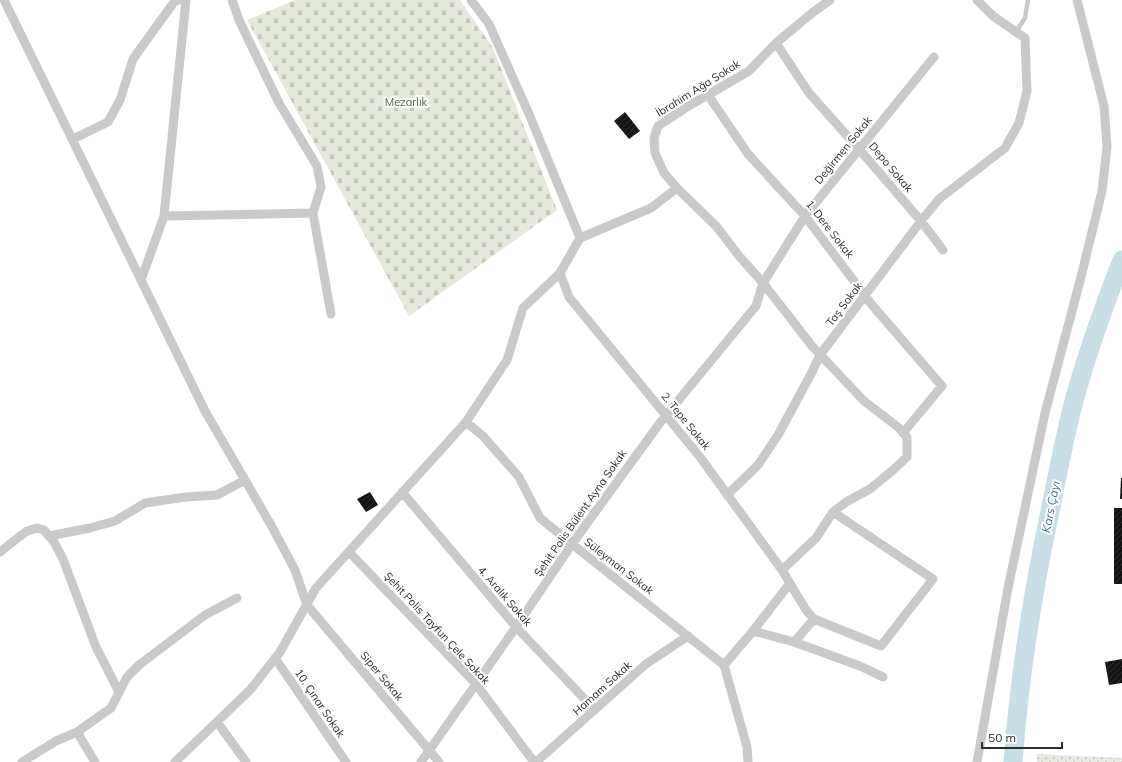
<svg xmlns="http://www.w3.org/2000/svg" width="1122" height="762" viewBox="0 0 1122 762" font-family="Mulish,sans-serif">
<defs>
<pattern id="cemetery-stones" width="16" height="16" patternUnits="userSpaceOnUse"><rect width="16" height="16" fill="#e4e9db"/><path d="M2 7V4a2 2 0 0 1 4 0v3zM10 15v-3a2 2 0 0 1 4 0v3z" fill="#c4c8bc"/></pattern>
<pattern id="park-dots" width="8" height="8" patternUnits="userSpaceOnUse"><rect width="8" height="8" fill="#e4e9db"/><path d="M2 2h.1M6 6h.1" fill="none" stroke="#c4c8bc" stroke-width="1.8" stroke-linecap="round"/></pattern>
<pattern id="building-hatch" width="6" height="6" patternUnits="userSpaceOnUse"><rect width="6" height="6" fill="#141414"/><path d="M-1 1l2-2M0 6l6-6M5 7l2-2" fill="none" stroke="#2e2e2e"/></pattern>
</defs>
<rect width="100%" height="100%" fill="#fff"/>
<!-- cemetery -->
<path fill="url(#cemetery-stones)" d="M295,0H460L493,48L557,210L409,316L247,20Z"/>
<!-- park -->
<path fill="url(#park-dots)" d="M1037,754L1122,758V762H1037Z"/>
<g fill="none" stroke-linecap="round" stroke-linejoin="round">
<!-- river -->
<path stroke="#c8dfe8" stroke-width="19" d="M1013,762C1019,679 1032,597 1049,516C1057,478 1064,439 1074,401C1087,353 1104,306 1122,260"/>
</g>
<!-- building -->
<path fill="url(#building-hatch)" d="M625,112L640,131L629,139L614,121Z
M1121,478H1122V499H1120Z
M370,492L378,505L366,512L357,499Z
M1114,508H1122V584H1114Z
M1122,659V683L1109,685L1105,662Z"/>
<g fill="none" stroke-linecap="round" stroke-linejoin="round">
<!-- lane -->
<path stroke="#cacaca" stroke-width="4.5" d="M1016,32L1025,18L1028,0"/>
<!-- street -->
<path stroke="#cacaca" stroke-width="9" d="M4,0L205,411L271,525L295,570L307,605L439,762
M232,0L239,20L279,103L317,166L321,187L313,213
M471,0L489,24L529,114L580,238
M776,43L809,93L859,149L921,221L943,250
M708,95L748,154L805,216L872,305L942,386L903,433
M73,139L108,122L120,100L133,59L174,2L178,0
M677,188L717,227L739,256L763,283L812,346L864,401L898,427L907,437V457L893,470L870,489L846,502L833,512L816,538L782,570
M164,216L313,213L331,314
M580,238L560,273L569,297L700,457L782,570L806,610L814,619L881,646L933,579L833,512
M580,238L651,208L677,188L664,173L655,153L654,138L658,126L687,107L749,71L776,43L812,13L830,0
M141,280L164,216L186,0
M466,422L483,436L519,477L540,518L572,544L724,665
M402,492L516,627L595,710
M727,495L758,465L778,435L811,374L820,355L921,221L939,199L1005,148L1019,123L1027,91L1025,38L993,16L977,0
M49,536L90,528L115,521L145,503L186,497L217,495L245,480
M0,552L15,540L27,531L37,528L44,530L54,542L63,559L96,647L119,692
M349,552L476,684L534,762
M753,631L790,583
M794,642L860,666L883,677
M275,658L346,762
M217,722L246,762
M77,732L111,708L127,677L139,665L205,615L237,598
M22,762L56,741L77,732L95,762
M175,762L250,690L280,652L316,588L466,422L507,360L523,308L560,273
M421,762L516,627L572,544L659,424L756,306L763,283L805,216L934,57
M536,762L646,664L688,636
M748,762L747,747L724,665L753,631L794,642L814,619
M977,762L1008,588L1045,413L1081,277L1102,191L1107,147L1104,106L1077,0"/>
</g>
<g text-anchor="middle" stroke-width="4" stroke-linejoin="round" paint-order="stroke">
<!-- street labels -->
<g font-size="11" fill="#2d2d2d" stroke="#fff">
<text transform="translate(698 88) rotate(-32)" y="4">İbrahim Ağa Sokak</text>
<text transform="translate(843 150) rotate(-51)" y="4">Değirmen Sokak</text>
<text transform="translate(891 167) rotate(50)" y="4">Depo Sokak</text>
<text transform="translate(830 229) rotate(52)" y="4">1. Dere Sokak</text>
<text transform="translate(844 304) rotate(-53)" y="4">Taş Sokak</text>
<text transform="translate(686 421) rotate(51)" y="4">2. Tepe Sokak</text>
<text transform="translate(580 513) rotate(-55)" y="4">Şehit Polis Bülent Ayna Sokak</text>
<text transform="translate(619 566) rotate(38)" y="4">Süleyman Sokak</text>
<text transform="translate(505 596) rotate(49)" y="4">4. Aralık Sokak</text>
<text transform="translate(437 628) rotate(47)" y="4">Şehit Polis Tayfun Çele Sokak</text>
<text transform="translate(382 676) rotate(50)" y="4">Siper Sokak</text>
<text transform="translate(602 688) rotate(-42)" y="4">Hamam Sokak</text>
<text transform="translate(320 703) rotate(56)" y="4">10. Çınar Sokak</text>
</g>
<!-- park labels -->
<g font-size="11" fill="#54653d" stroke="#fff">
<text x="406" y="106">Mezarlık</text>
</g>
<!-- water labels -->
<g font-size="12" font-style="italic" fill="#417589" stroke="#fff">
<text transform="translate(1051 507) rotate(-79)" y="4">Kars Çayı</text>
</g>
</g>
<!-- scale -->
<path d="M982 742v6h80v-6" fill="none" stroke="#2d2d2d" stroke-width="2"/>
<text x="988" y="742" font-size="12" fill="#2d2d2d" stroke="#ffffff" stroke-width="3" paint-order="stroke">50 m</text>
</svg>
